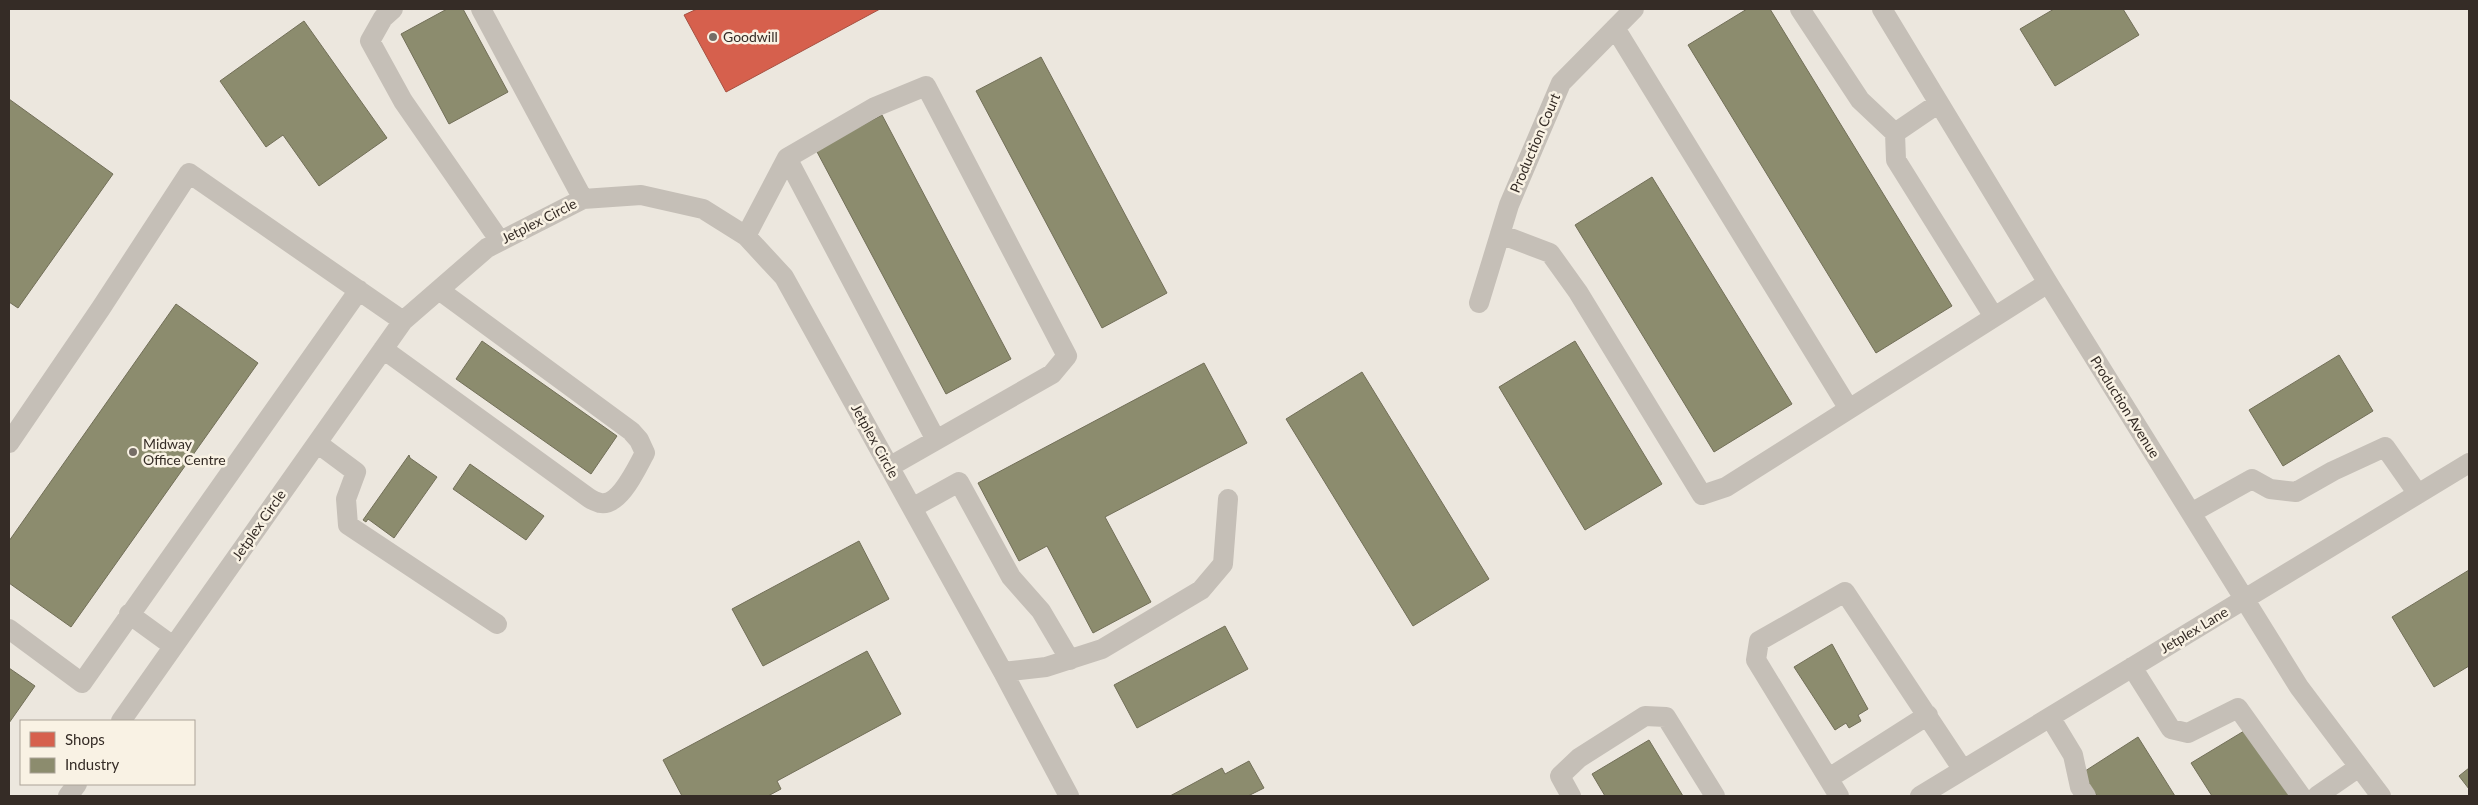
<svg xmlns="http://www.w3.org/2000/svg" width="2478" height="805" viewBox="0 0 2478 805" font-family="Lato,sans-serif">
<rect width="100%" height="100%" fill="#ece7de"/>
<!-- shops -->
<path fill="#d6604d" stroke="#a65041" d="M697,9H880L726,92L684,15Z"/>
<!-- industry -->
<path fill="#8c8c6e" stroke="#726f58" d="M447,9H463L508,92L449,124L401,34Z
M1747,9H1770L1952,306L1876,353L1688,45Z
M2054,9H2123L2139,35L2055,86L2020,29Z
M304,21L387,138L319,186L283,135L266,147L220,81Z
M1041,57L1167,293L1102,328L976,91Z
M9,99L113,174L18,308L9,302Z
M882,115L1011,359L946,394L816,150Z
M1652,177L1792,404L1714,452L1575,225Z
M176,304L258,363L71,627L9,583V541Z
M482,341L617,436L591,474L456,379Z
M1575,341L1662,484L1585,530L1499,387Z
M2339,355L2373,411L2283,466L2249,410Z
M1204,363L1247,443L1105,517L1151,602L1093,633L1047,546L1019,561L978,483Z
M1362,372L1489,579L1413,626L1286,419Z
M409,455L410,458L437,477L394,538L368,519L366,522L363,520Z
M470,464L544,516L526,540L453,489Z
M859,541L889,599L763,666L732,609Z
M2469,570V666L2434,687L2392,617Z
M1225,626L1248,669L1137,728L1114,685Z
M1832,644L1868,709L1858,715L1861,721L1849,728L1846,723L1835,730L1794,667Z
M867,651L901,714L777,781L781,789L768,796H682L663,760Z
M9,668L35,686L9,723Z
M2249,728L2289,796H2212L2191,763Z
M2138,737L2175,796H2097L2082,773Z
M1649,740L1683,796H1605L1592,774Z
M1249,761L1264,788L1248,796H1170L1222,768L1225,774Z
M2469,768V789L2459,776Z"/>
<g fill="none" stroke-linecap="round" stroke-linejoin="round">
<!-- minor -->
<path stroke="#c5bfb7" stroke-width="20" d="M393,9L383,18L370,41L403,101L500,241
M481,9L583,199
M1800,9L1860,100L1895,133L1896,160L1994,317
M1882,9L2048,283L2299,687L2381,796
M1615,28L1849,409
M1895,133L1939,103
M787,158L936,440
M1500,234L1550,253L1578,292L1702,495L1726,487L2048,283
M746,236L787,158L875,107L926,86L1067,356L1052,374L889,467
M1479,303L1509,205L1561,83L1634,9
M383,349L589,498C592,500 597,502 600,503C620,507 637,467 645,453L639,440L631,431L439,290
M9,443L101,308L189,173L403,321
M317,443L356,472L346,499L348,525L497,624
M912,508L959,482L1011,577L1041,611L1070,660
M2191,513L2252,479L2270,489L2296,492L2333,471L2385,447L2418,494
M129,614L173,646
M9,629L82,683L359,290
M2132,667L2171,729L2188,733L2238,708L2301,796
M1003,672L1046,667L1102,649L1201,590L1223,564L1228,499
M2050,717L2073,755L2080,787L2086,796
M121,721L403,321L487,248L583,199L641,195L703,209L746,236L784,277L1003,672L1069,796
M1829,778L1928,715
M68,796L77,784
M1571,796L1560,776L1579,758L1645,716L1666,717L1715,796
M1839,796L1756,660L1759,641L1845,592L1963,770
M1920,796L2469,463
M2317,796L2359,767"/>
</g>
<!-- markers -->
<g fill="#756d66" stroke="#f9f2e4" stroke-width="2">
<circle cx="713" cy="37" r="5"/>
<circle cx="133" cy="452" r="5"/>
</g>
<g text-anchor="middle" stroke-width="5" stroke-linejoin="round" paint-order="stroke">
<!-- poi labels -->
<g font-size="14" fill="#352c26" stroke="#f9f2e4" text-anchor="start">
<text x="723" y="42">Goodwill</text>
<text x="143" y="449">Midway<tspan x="143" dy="16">Office Centre</tspan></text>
</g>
<!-- street labels -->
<g font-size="14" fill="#352c26" stroke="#f9f2e4">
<text transform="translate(1535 143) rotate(-67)" y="5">Production Court</text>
<text transform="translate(539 221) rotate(-27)" y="5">Jetplex Circle</text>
<text transform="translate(2125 407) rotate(58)" y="5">Production Avenue</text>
<text transform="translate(875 441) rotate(61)" y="5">Jetplex Circle</text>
<text transform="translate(259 525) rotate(-55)" y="5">Jetplex Circle</text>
<text transform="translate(2194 630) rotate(-31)" y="5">Jetplex Lane</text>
</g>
</g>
<!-- border -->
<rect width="2478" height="805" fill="none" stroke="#352c26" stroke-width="20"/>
<!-- legend -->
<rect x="20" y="720" width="175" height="65" fill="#f9f2e4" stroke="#aba398"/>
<rect x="30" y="732" width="25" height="15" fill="#d6604d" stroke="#aba398"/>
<text x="65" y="745" font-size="15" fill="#352c26">Shops</text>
<rect x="30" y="758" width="25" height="15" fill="#8c8c6e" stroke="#aba398"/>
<text x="65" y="770" font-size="15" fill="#352c26">Industry</text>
</svg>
